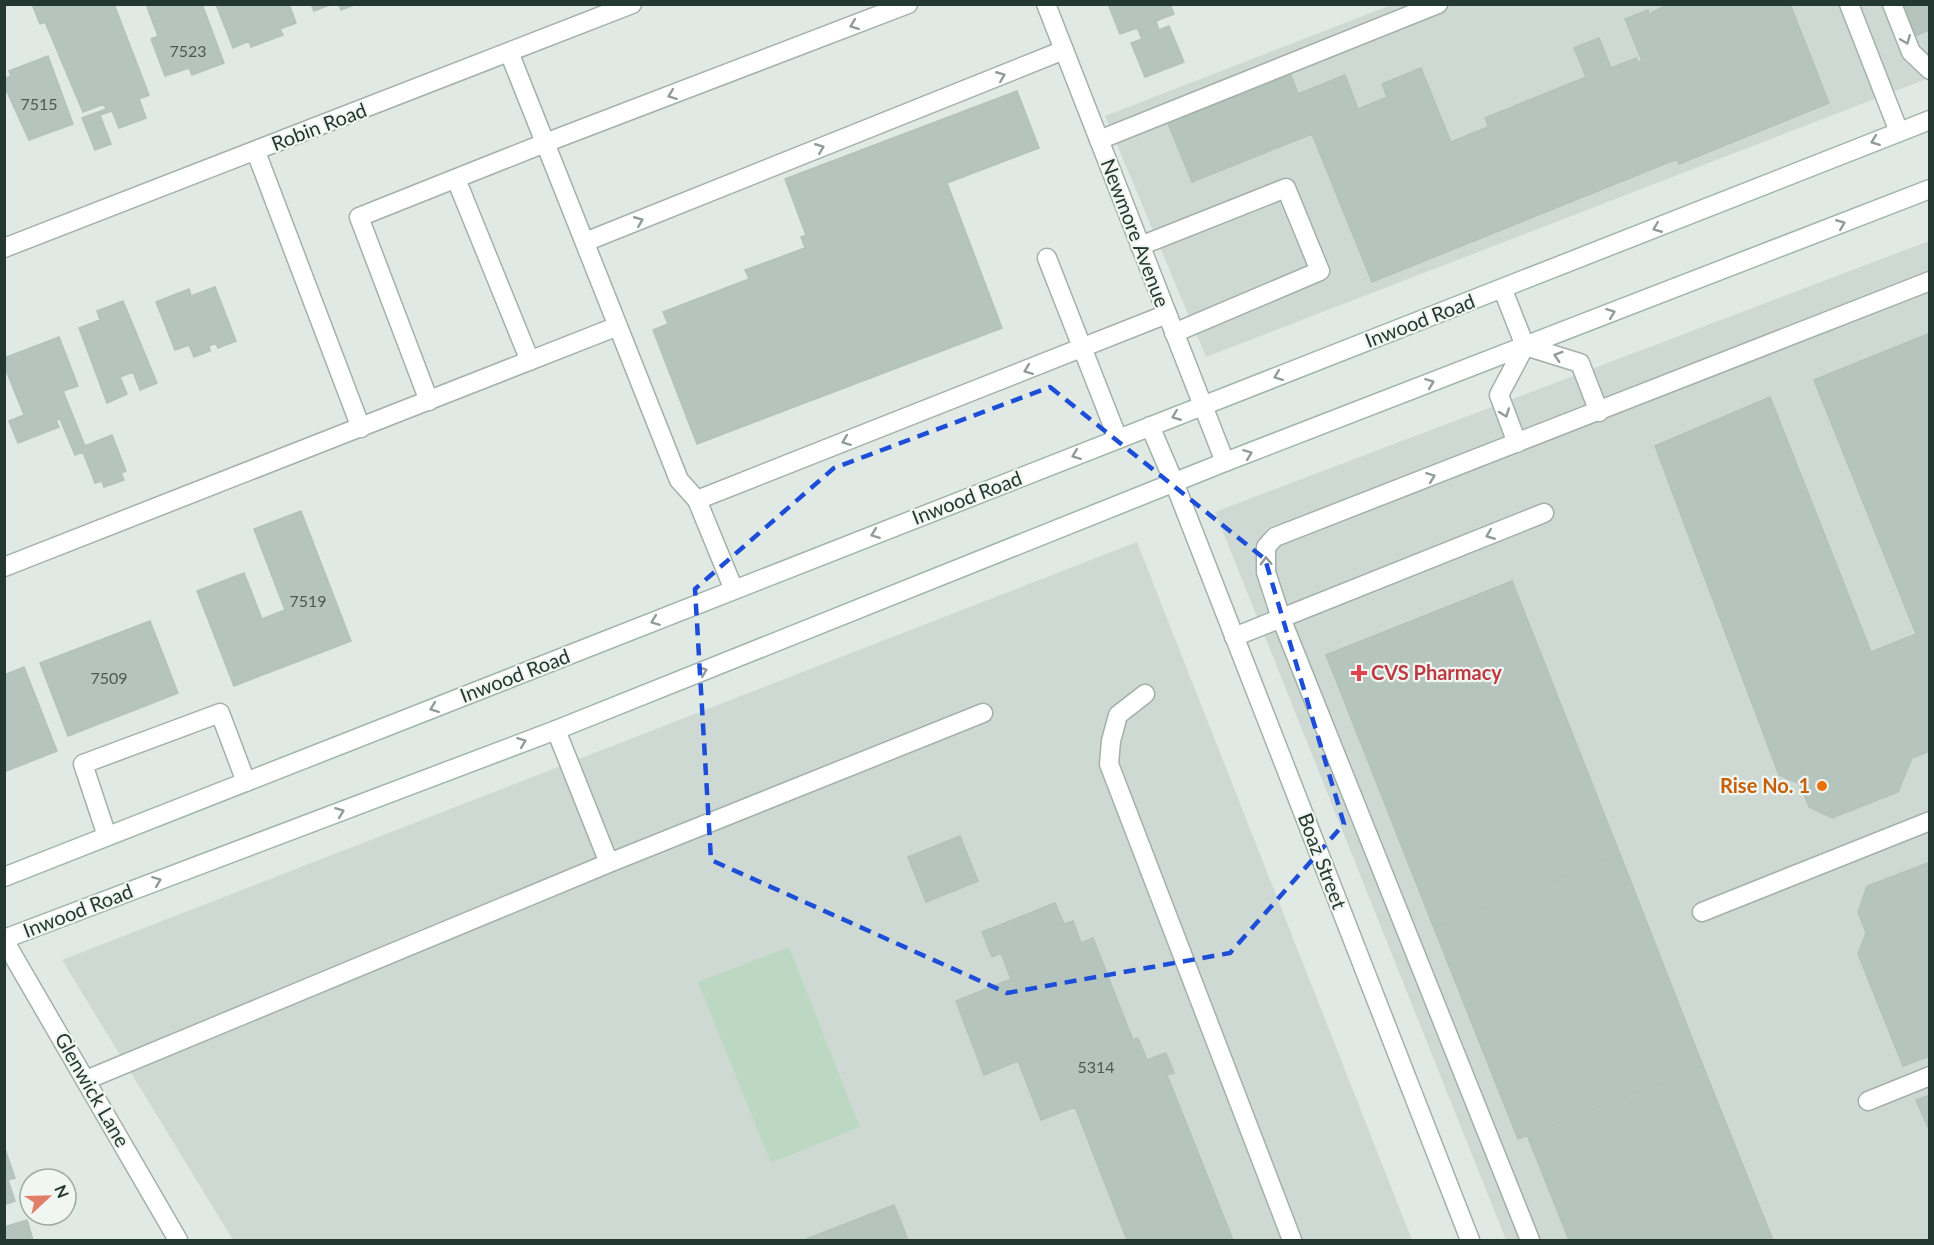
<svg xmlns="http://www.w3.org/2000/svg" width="1934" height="1245" viewBox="0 0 1934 1245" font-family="Lato,sans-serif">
<rect width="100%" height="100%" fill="#e1e9e5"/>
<!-- built -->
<path fill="#cfd9d4" d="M1391,5H1929V78L1206,357L1105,116Z
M1929,241V1240H1506L1215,512Z
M1137,542L1412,1240H233L62,960Z"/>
<!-- green -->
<path fill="#bcd8c2" d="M789,947L860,1127L771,1163L698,982Z"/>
<!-- building -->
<path fill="#b6c4be" stroke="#b4c2bb" stroke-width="1.5" d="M32,4H114L149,95L139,99L146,118L119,128L112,111L100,115L111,144L95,150L82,118L106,109L104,104L83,112L45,22L40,24Z
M146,4H202L224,63L192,75L189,68L165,76L151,39L158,36Z
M216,4H289L296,23L280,29L283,35L251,47L249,41L233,48Z
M311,4H332L314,11Z
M339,4H357L341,10Z
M1108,4H1170L1174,14L1156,21L1159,30L1169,26L1184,62L1145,77L1131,43L1142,39L1137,28L1120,34Z
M1670,4H1790L1829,103L1679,164L1677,159L1372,282L1312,134L1192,182L1167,121L1290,72L1298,94L1345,75L1358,109L1387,97L1382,84L1421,68L1451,142L1488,127L1485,118L1586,77L1574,48L1599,38L1611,68L1636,58L1638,62L1642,61L1625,19L1648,10L1650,16L1652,12Z
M1896,4H1930V30L1909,38Z
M48,56L73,124L29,140L4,85V79L11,76L9,71Z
M1017,91L1039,148L947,183L1002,328L697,444L653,330L668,324L663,312L749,279L745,270L805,248L801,237L806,235L785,179Z
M215,287L236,341L218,348L216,343L209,346L210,351L194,357L189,345L175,350L156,302L189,289L191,296Z
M123,301L157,383L140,390L133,372L120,377L127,394L107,403L79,328L100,320L97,311Z
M1930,333V751L1912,758L1898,792L1832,818L1809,807L1800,784L1779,775L1655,446L1770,397L1871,652L1916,634L1814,380Z
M59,337L78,386L63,391L85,446L112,435L126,471L121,473L124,480L104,487L102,481L95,483L83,452L75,455L60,419L56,420L59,427L18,443L9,421L24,415L4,365V358Z
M301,511L351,641L234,686L197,591L244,573L262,619L285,610L254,529Z
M1512,581L1620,854L1434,928L1326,655Z
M150,621L178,693L68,736L40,663Z
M24,667L57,751L4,772V675Z
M960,836L978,881L926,902L908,857Z
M1620,854L1703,1066L1518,1139L1434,928Z
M1930,862V1056L1903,1066L1858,954L1866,933L1858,912L1867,886Z
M1055,903L1064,924L1073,921L1081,943L1093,938L1133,1040L1138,1038L1147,1060L1166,1053L1174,1073L1167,1075L1233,1240H1127L1075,1107L1041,1120L1018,1061L984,1075L956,1001L1011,979L1001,953L992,957L982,932Z
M1703,1066L1773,1240H1569L1527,1135Z
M1930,1095V1132L1916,1100Z
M4,1146L15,1178L8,1180L15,1201L4,1205Z
M894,1205L908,1240H804Z
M27,1220L33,1240H4V1227Z"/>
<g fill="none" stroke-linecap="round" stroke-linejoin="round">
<!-- service casing -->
<g stroke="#a4b0ab" stroke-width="21">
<path id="service" d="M1849,4L1899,132
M1892,4L1911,52L1930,70
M509,52L679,480L697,500L734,590
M1099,140L1438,4
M256,152L361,428
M456,179L530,361
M585,242L1064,50
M1140,246L1286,188L1320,271L1174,333
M1047,258L1118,439
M1503,290L1525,346L1499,395L1517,443
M1525,346L1580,363L1599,412
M429,401L359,217L545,143L908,4
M697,500L1167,314
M4,567L618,326
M1234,637L1544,513
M1145,694L1118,715L1111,741L1109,764L1292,1240
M107,836L83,764L220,713L246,782
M609,863L983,713
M1702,912L1930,821
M86,1080L609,863L556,730
M1868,1101L1930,1076
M1530,1240L1281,618L1266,572V547L1275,537L1930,281"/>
</g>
<!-- minor casing -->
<g stroke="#a4b0ab" stroke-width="21">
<path id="minor" d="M1046,4L1225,462
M4,248L632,4
M1174,482L1470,1240
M4,940L178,1240"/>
</g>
<!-- secondary casing -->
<g stroke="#a1b4ac" stroke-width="21">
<path id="secondary" d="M1150,426L1174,482
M4,877L1930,120
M4,939L556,730L1225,462L1930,189"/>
</g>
<!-- service -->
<use href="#service" stroke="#fff" stroke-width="18"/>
<!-- minor -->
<use href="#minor" stroke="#fff" stroke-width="18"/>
<!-- secondary -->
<use href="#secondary" stroke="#fff" stroke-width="18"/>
</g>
<!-- one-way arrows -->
<defs><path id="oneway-chevron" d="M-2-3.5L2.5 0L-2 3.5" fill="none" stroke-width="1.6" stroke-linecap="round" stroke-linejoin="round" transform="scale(1.5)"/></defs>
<g stroke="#919c98">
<use href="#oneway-chevron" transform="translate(854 25) rotate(159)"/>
<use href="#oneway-chevron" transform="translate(1906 40) rotate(68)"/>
<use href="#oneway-chevron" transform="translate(1001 76) rotate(-22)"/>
<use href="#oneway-chevron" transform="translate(672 95) rotate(159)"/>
<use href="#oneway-chevron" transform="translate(1875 141) rotate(159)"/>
<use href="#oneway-chevron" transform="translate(820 148) rotate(-22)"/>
<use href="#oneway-chevron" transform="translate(639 221) rotate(-22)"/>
<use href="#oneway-chevron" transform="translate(1841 224) rotate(-22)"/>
<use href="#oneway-chevron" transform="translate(1657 228) rotate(158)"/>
<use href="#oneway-chevron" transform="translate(1611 313) rotate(-21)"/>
<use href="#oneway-chevron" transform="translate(1558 356) rotate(-162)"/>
<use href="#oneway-chevron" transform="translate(1028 370) rotate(159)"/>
<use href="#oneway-chevron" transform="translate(1278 376) rotate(159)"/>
<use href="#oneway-chevron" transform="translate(1430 383) rotate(-21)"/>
<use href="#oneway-chevron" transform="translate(1505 413) rotate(70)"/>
<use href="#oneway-chevron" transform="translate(1176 416) rotate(158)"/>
<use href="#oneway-chevron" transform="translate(846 441) rotate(159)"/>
<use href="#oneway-chevron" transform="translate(1248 454) rotate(-21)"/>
<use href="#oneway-chevron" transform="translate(1076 455) rotate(159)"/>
<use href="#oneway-chevron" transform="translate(1431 477) rotate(-21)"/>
<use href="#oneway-chevron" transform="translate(875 534) rotate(159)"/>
<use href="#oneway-chevron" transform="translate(1490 535) rotate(158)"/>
<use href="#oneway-chevron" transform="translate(1266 561) rotate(-92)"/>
<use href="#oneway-chevron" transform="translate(655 621) rotate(159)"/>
<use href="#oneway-chevron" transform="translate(703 671) rotate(-22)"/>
<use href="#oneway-chevron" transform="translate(434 708) rotate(159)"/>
<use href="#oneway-chevron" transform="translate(522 742) rotate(-21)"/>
<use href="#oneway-chevron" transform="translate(340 812) rotate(-21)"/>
<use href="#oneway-chevron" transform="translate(157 881) rotate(-21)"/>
</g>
<!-- marked area -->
<path fill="none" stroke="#1d4ed8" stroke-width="4.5" stroke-dasharray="12 8" stroke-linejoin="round" d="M1050,387L1265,559L1344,824L1230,953L1007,993L711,860L695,589L834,468Z"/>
<!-- markers -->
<path fill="#e0444e" stroke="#f1f6f3" stroke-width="2" d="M1356 664h6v6h6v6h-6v6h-6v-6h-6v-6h6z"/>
<circle fill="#e8710a" stroke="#f1f6f3" stroke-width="2" cx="1822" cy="786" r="6"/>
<g text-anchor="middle" stroke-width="4.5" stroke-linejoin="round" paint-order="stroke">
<!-- number labels -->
<g font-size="16" fill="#485b54">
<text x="188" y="57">7523</text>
<text x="39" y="110">7515</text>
<text x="308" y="607">7519</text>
<text x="109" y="684">7509</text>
<text x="1096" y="1073">5314</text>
</g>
<!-- street labels -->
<g font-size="20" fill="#233831" stroke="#f1f6f3">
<text transform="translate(319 127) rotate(-21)" y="7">Robin Road</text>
<text transform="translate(1135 233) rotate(69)" y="7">Newmore Avenue</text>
<text transform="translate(1420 321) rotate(-21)" y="7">Inwood Road</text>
<text transform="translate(967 498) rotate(-21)" y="7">Inwood Road</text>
<text transform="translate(515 676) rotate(-21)" y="7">Inwood Road</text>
<text transform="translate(1322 861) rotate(69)" y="7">Boaz Street</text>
<text transform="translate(78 911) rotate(-21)" y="7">Inwood Road</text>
<text transform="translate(92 1090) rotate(60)" y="7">Glenwick Lane</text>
</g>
<!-- health labels -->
<g font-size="20" font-weight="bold" fill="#be3a42" stroke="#f1f6f3" text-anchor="start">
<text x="1371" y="680">CVS Pharmacy</text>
</g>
<!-- food labels -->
<g font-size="20" font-weight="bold" fill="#c56008" stroke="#f1f6f3" text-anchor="end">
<text x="1810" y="793">Rise No. 1</text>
</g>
</g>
<!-- border -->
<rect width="1934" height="1245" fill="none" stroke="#233831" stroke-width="12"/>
<!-- north arrow -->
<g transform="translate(48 1197) rotate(68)"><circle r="28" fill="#f1f6f3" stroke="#9faaa5" stroke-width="1.5"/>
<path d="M0-4.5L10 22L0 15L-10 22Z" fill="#e17e67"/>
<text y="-9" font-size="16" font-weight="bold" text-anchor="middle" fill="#233831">N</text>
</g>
</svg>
